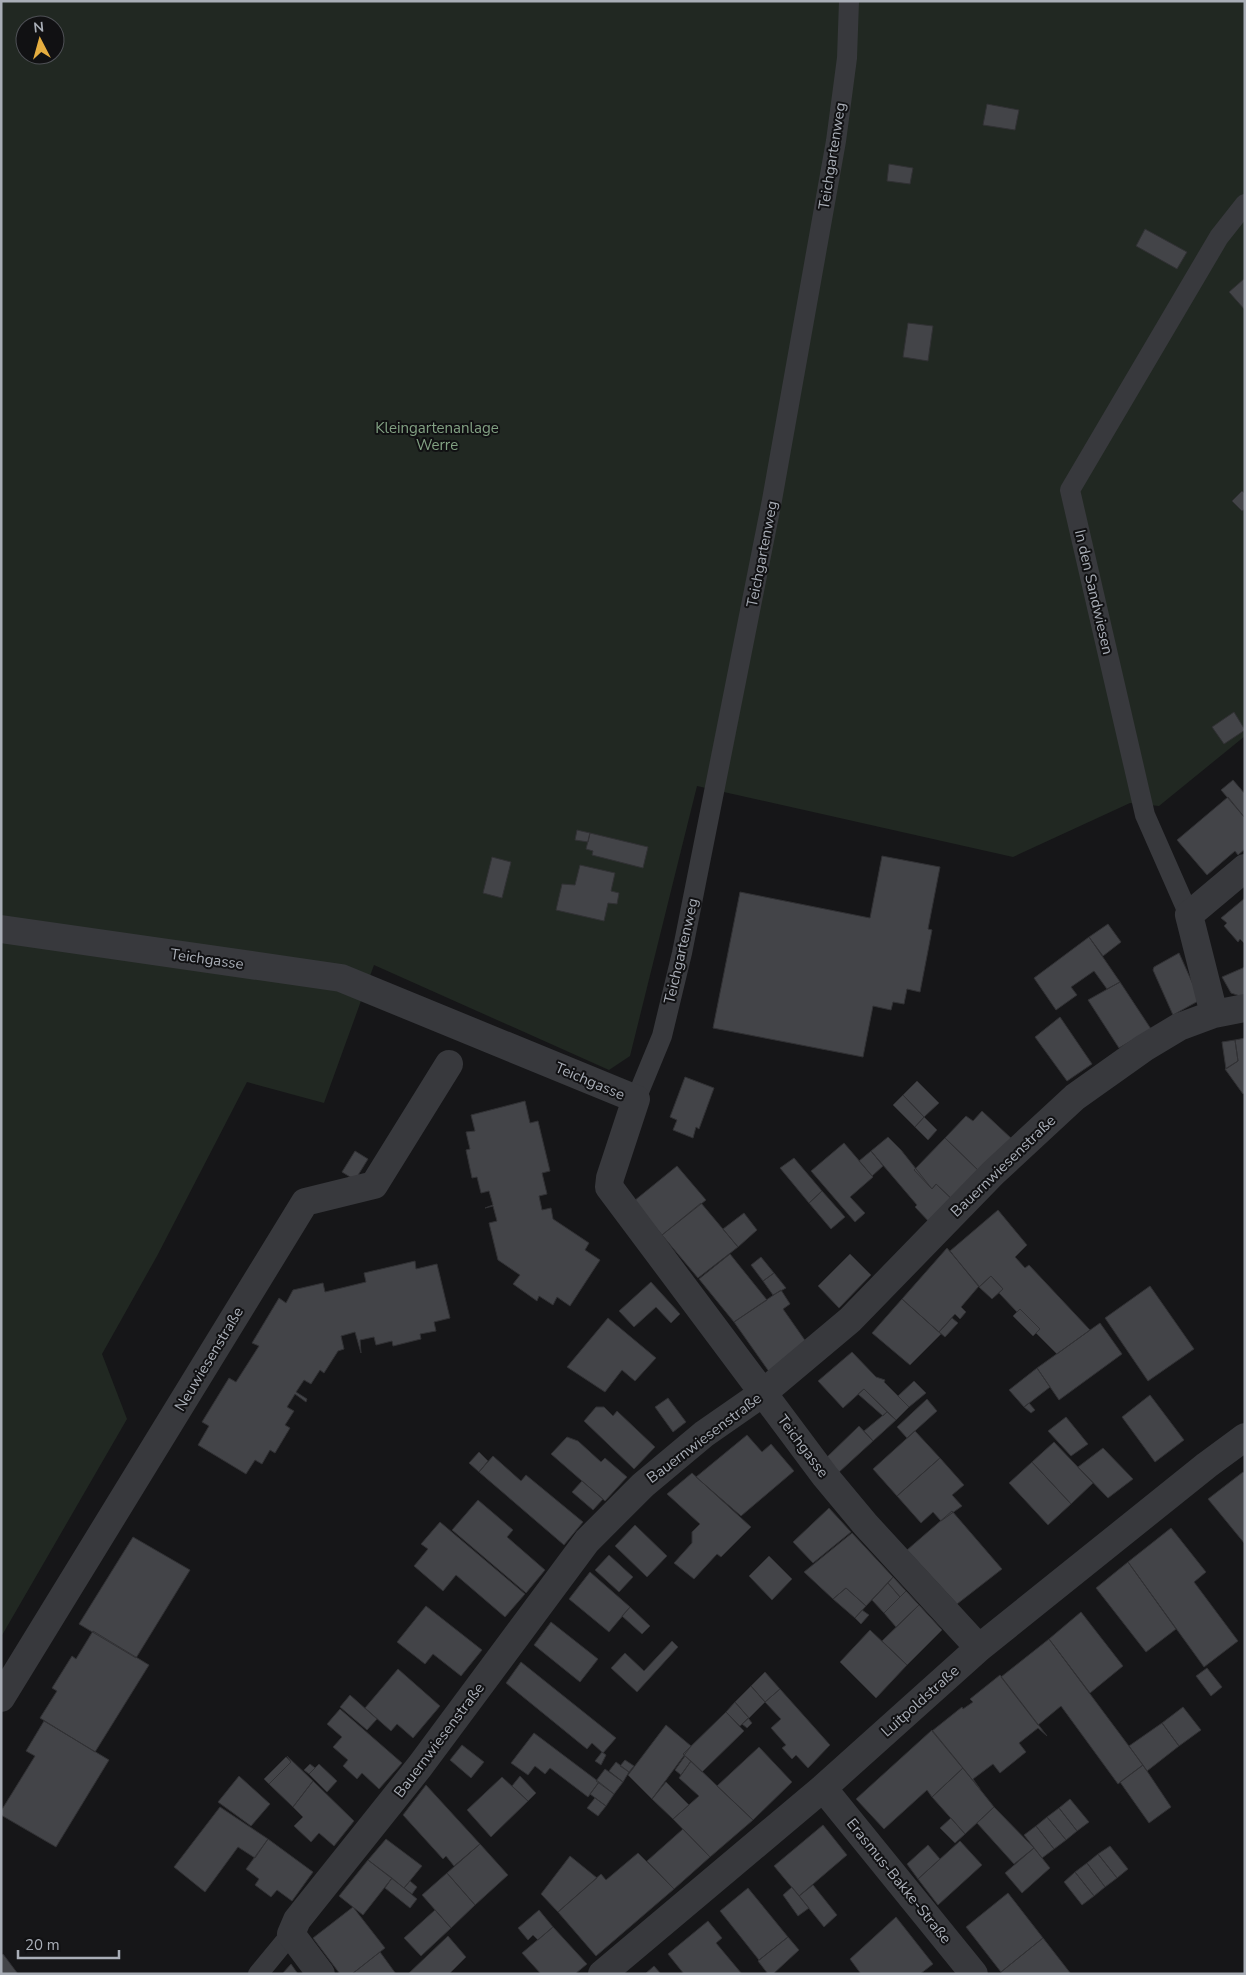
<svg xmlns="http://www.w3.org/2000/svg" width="1246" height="1975" viewBox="0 0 1246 1975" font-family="'Nunito Sans',sans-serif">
<rect width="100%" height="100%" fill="#161618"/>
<!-- green -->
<path fill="#212822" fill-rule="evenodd" d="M1,1H1245V736L1159,806L1130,803L1013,857L697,786L630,1056L609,1070L374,965L324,1103L247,1082L157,1256L102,1354L127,1419L1,1637ZM25,25H55V55H25Z"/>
<!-- building -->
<path fill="#434448" stroke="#313134" d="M987,104L1019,110L1015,130L983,125Z
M889,164L913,168L910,184L887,181Z
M1145,229L1187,252L1177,269L1136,246Z
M1245,278V310L1229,292Z
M908,323L933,326L928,361L903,357Z
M1242,491L1245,494V509L1242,511L1232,501Z
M1234,712L1245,730L1224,744L1212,727Z
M1233,780L1245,794V818L1221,790Z
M1228,797L1245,818V849L1238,855L1235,851L1207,875L1177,840Z
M577,830L590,833L588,842L575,840Z
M590,833L648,847L643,868L592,855L593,851L586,849Z
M882,856L940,867L928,929L932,930L920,992L907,989L904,1004L893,1002L891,1010L873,1006L863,1057L713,1028L740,892L870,918Z
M492,857L511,862L502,898L483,893Z
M580,865L615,873L611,891L619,893L617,904L608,903L604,921L556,910L562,884L575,885Z
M1245,898V944L1240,939L1238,942L1224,926L1227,923L1221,918Z
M1108,924L1121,942L1103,956L1089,937Z
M1089,937L1120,982L1107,989L1094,971L1071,987L1077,995L1056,1010L1034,978Z
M1179,953L1200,1000L1173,1015L1153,970L1154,967Z
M1245,967V996L1243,997L1231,993L1222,977Z
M1120,982L1151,1029L1119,1048L1088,1000Z
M1060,1017L1092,1064L1067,1081L1035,1037Z
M1245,1038V1092L1243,1094L1225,1069L1238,1061L1235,1040Z
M1235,1040L1238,1061L1226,1069L1222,1042Z
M685,1077L714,1088L699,1129L696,1127L693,1138L673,1130L677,1120L670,1117Z
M917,1081L939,1103L924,1117L903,1095Z
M903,1095L924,1117L915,1127L893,1105Z
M525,1101L530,1123L538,1121L550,1171L542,1173L547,1194L539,1196L542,1210L551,1208L553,1219L589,1243L585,1250L600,1260L570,1306L557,1297L553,1305L539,1296L537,1301L513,1284L520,1275L498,1260L489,1223L497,1221L493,1206L485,1208L493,1205L489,1191L481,1193L477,1177L472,1178L466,1150L470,1149L466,1132L475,1131L471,1115Z
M982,1111L1012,1139L981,1173L945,1138L966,1116L973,1121Z
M924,1117L937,1130L928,1140L915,1127Z
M888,1137L901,1150L932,1189L936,1184L955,1202L932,1225L915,1207L917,1205L871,1151Z
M945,1138L981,1173L955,1202L936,1184L932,1189L914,1170Z
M844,1143L873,1177L850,1197L865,1213L855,1222L811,1171Z
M355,1151L368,1159L355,1180L342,1172Z
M871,1151L883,1166L872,1176L859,1161Z
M794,1158L822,1191L809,1203L780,1168Z
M677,1166L706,1200L662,1235L634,1201Z
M822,1191L845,1217L831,1229L809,1203Z
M701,1203L738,1247L698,1278L662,1235Z
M998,1210L1027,1245L1015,1257L1025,1268L1029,1265L1090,1330L1057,1354L1036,1333L1040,1329L1020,1309L1017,1312L999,1293L1003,1289L991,1276L979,1287L950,1251Z
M744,1213L757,1230L738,1247L723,1229Z
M947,1248L979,1286L961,1307L966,1312L960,1319L955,1314L939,1332L902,1299Z
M730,1254L767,1300L734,1322L699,1279Z
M850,1254L871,1275L839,1308L818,1286Z
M761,1257L774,1273L763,1281L751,1265Z
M415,1261L416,1269L437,1264L450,1318L434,1322L436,1331L420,1334L421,1339L393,1346L392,1341L376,1345L374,1337L360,1340L361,1353L355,1332L341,1336L344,1349L338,1351L324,1373L320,1370L311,1384L304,1380L296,1392L307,1399L306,1402L295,1394L287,1407L294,1411L285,1425L290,1428L275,1453L270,1450L262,1464L255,1460L246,1474L198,1445L209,1426L202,1422L229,1378L236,1382L259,1346L252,1343L279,1298L286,1303L293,1290L323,1283L325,1292L366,1282L364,1273Z
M774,1273L786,1288L773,1295L763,1281Z
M991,1276L1003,1289L992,1299L979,1287Z
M651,1282L680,1314L671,1323L656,1307L634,1327L619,1311Z
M1150,1286L1194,1349L1148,1381L1105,1318Z
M781,1290L790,1304L783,1309L811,1349L770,1373L734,1322Z
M902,1299L941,1334L910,1365L872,1333Z
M1020,1309L1040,1329L1033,1336L1013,1316Z
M608,1318L656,1358L635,1381L622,1370L605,1392L567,1367Z
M952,1318L958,1323L945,1337L939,1332Z
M1100,1323L1122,1354L1059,1400L1037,1368Z
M852,1352L876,1377L885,1380L884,1382L909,1407L896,1420L864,1389L843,1408L818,1381Z
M1037,1368L1050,1387L1024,1407L1009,1390Z
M914,1381L926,1393L909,1407L898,1396Z
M864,1389L887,1412L883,1416L858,1394Z
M1150,1395L1184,1440L1155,1462L1122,1417Z
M668,1398L686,1422L673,1432L655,1407Z
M927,1399L937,1411L907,1438L897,1427Z
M1029,1403L1035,1410L1031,1413L1024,1407Z
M596,1407H604L613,1416L617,1411L655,1447L634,1469L584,1421Z
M887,1412L896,1420L873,1441L864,1431Z
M1066,1417L1088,1444L1071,1456L1048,1431Z
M859,1426L873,1441L838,1473L827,1457Z
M915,1431L940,1458L897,1496L873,1469Z
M747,1435L762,1452L771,1444L794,1471L741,1516L696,1477Z
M567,1437L578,1441L601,1462L605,1458L627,1477L605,1501L551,1454Z
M1054,1442L1093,1483L1071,1504L1032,1462Z
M1103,1448L1133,1479L1108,1498L1078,1467Z
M479,1452L488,1461L479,1472L469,1463Z
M493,1456L521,1481L526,1475L583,1522L564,1545L479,1472Z
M940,1458L964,1485L952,1495L962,1506L941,1521L933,1512L921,1523L897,1496Z
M1032,1462L1071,1504L1048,1525L1009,1483Z
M1243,1472L1245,1474V1544L1208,1499Z
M692,1473L751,1527L721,1557L717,1554L694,1579L674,1563L692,1543V1532L700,1524L667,1494Z
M582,1481L603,1499L593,1510L572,1492Z
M478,1500L513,1530L507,1537L545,1570L526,1593L452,1530Z
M829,1508L851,1532L813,1563L793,1542Z
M952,1511L1002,1569L957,1604L907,1550Z
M440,1522L525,1594L505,1617L456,1575L443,1591L414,1566L428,1549L421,1544Z
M635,1525L667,1556L647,1577L615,1546Z
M1171,1528L1206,1572L1194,1582L1238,1641L1204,1667L1128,1562Z
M852,1533L893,1577L866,1606L846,1588L833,1599L804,1572Z
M133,1537L190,1570L136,1658L79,1624Z
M609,1555L633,1577L619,1592L595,1570Z
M769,1556L792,1579L772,1600L749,1576Z
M1128,1562L1176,1629L1146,1652L1096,1588Z
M590,1572L630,1607L609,1632L569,1599Z
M893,1577L906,1591L900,1597L888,1583Z
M888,1583L900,1597L884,1613L872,1600Z
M846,1588L866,1606L855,1618L833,1599Z
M906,1591L919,1605L896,1627L884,1613Z
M919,1605L942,1630L907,1665L882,1641Z
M426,1606L482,1650L461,1676L433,1654L425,1664L397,1642Z
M630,1607L650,1626L642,1634L622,1616Z
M862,1610L869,1615L861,1624L855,1618Z
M1081,1612L1123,1666L1090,1693L1049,1639Z
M551,1622L598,1659L580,1682L534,1645Z
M870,1630L907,1665L876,1698L840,1662Z
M93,1631L149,1665L95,1752L40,1718L57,1691L52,1688L72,1656L76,1659Z
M1049,1639L1143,1765L1118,1784L1061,1706L1038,1725L1001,1677Z
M672,1641L678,1647L637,1692L611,1668L625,1653L644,1671Z
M521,1662L616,1738L603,1753L592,1743L587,1749L506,1683Z
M1207,1668L1222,1687L1211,1696L1196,1676Z
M398,1669L440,1706L413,1738L397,1724L391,1731L365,1708Z
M765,1672L780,1689L765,1702L751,1686Z
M1000,1675L1047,1736L1038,1728L1019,1743L1026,1752L1000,1773L993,1764L973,1779L980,1789L932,1731L962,1707L963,1709L973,1702L970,1699Z
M751,1686L765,1702L749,1718L735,1702Z
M780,1689L830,1745L808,1768L796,1755L792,1759L782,1748L786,1745L771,1728L781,1719L765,1702Z
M350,1695L377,1719L367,1730L340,1707Z
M735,1702L749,1718L740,1726L726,1712Z
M1183,1707L1201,1730L1179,1746L1162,1723Z
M340,1709L402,1763L379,1789L362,1773L357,1779L343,1766L348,1760L333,1747L342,1737L327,1724Z
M726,1712L744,1731L702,1772L683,1754Z
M748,1718L752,1723L747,1728L742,1724Z
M44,1721L109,1760L56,1847L1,1815V1811L35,1756L26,1751Z
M1162,1723L1179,1746L1147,1771L1129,1746Z
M666,1725L691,1746L652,1799L628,1775Z
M932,1730L963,1768L932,1797L927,1790L884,1829L856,1799Z
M534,1733L599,1782L588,1797L550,1768L545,1774L535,1766L528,1775L511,1763Z
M462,1745L484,1762L471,1778L450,1760Z
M759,1747L792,1782L753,1820L717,1786Z
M602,1752L606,1755L601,1765L595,1761Z
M287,1756L313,1781L293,1807L269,1784L291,1762Z
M685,1756L691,1761L681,1775L675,1770Z
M286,1757L291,1762L269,1784L264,1779Z
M625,1760L634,1766L629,1772L620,1766Z
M691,1761L753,1820L710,1857L673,1819L699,1796L679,1778Z
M616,1762L629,1772L623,1782L609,1771Z
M310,1764L315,1768L309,1774L304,1770Z
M319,1764L337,1781L327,1792L309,1774Z
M1143,1765L1171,1807L1149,1823L1120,1782Z
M963,1768L994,1807L965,1834L932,1797Z
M605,1769L623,1782L614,1794L596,1781Z
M239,1776L270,1804L251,1826L218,1802Z
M520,1776L536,1793L528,1801L512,1786Z
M502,1777L528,1801L491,1837L467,1810Z
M313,1781L354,1821L334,1846L319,1833L311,1842L294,1826L303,1817L293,1807Z
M599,1782L614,1794L606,1806L590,1794Z
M666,1782L689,1805L673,1819L652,1799Z
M426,1785L480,1844L454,1866L446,1856L443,1859L403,1815Z
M595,1798L606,1806L598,1816L587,1808Z
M1070,1799L1089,1822L1077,1831L1059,1808Z
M220,1807L268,1839L255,1858L238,1847L205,1892L174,1867Z
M994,1807L1034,1848L1014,1864L977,1823Z
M1059,1808L1077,1831L1066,1840L1047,1817Z
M1047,1817L1066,1840L1054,1849L1036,1826Z
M951,1818L965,1834L955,1843L940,1828Z
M823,1825L847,1855L799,1896L774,1866Z
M1036,1826L1054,1849L1042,1858L1024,1835Z
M683,1829L710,1857L674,1889L647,1861Z
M268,1839L313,1872L292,1901L277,1890L271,1897L255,1885L259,1879L246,1869Z
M386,1839L422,1866L404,1888L368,1860Z
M960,1841L982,1865L938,1905L918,1879Z
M480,1844L508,1875L475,1905L447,1873Z
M928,1845L940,1859L918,1879L907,1864Z
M1110,1846L1128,1869L1117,1878L1098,1854Z
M1034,1848L1050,1868L1022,1893L1005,1873Z
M638,1853L674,1889L596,1956L558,1912L601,1874L606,1880Z
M1098,1854L1117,1878L1105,1887L1087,1863Z
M570,1856L597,1878L558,1912L541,1894Z
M368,1860L392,1878L363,1915L339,1896Z
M1087,1863L1105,1887L1094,1896L1075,1872Z
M1075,1872L1094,1896L1082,1905L1064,1882Z
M447,1873L475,1905L451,1928L422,1895Z
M392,1878L417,1899L410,1908L385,1888Z
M410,1881L417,1887L412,1894L404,1888Z
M813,1885L837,1915L824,1927L799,1896Z
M792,1887L809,1908L798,1916L783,1895Z
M748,1888L788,1937L759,1960L720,1911Z
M1008,1893L1043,1938L1001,1972L966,1927Z
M353,1907L385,1948L352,1974H340L313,1938Z
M435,1910L451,1928L421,1956L404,1938Z
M539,1910L553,1927L538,1940L533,1935L528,1940L518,1928Z
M896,1917L933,1964L920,1974H861L850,1959Z
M708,1921L722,1938L716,1943L742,1974H684L668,1954Z
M553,1927L587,1964L575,1974H541L522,1953Z
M448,1936L466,1957L449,1974H408Z
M788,1937L799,1950L773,1974H768L758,1961Z
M1043,1938L1071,1974H1003L1001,1972Z
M380,1952L396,1974H352Z
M3,1954L18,1974H1V1956Z
M291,1964L298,1974H282Z
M654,1966L661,1974H645Z"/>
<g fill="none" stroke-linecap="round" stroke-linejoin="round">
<!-- service -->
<path stroke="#38393d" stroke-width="20" d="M1189,915L1145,815L1070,490L1219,237L1245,204
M636,1099L662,1036L682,953L772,500L836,141L847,58L849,1
M258,1974L291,1934"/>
<!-- minor -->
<path stroke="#38393d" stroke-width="28" d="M1,929L341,978L636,1099L610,1178L609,1187L825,1476L865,1524L979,1648
M1214,1014L1189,915L1245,868
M1,1698L305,1202L374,1185L449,1064
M823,1788L974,1974
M321,1974L291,1934L297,1920L420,1766L587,1541L643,1485L704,1434L763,1393L850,1320L993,1173L1075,1097L1144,1048L1179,1027L1214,1014L1245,1008
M602,1974L823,1788L979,1648L1207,1465L1245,1437"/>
</g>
<g text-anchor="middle" stroke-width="4" stroke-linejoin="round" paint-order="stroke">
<!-- street labels -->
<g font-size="15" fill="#a9aeb7" stroke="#111113">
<text transform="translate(832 156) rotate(-81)" y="5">Teichgartenweg</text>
<text transform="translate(762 554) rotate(-79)" y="5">Teichgartenweg</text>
<text transform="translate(1094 592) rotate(77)" y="5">In den Sandwiesen</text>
<text transform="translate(681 951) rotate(-77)" y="5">Teichgartenweg</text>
<text transform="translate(207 959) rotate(8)" y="5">Teichgasse</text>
<text transform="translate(590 1081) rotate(23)" y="5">Teichgasse</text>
<text transform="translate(1003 1166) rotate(-44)" y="5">Bauernwiesenstraße</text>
<text transform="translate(209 1359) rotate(-59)" y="5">Neuwiesenstraße</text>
<text transform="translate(704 1438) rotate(-37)" y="5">Bauernwiesenstraße</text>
<text transform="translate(803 1446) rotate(53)" y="5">Teichgasse</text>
<text transform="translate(920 1701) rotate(-42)" y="5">Luitpoldstraße</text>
<text transform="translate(439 1740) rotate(-53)" y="5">Bauernwiesenstraße</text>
<text transform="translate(899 1881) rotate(51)" y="5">Erasmus-Bakke-Straße</text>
</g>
<!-- park labels -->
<g font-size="15" fill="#82a183" stroke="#111113">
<text x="437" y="433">Kleingartenanlage<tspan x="437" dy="17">Werre</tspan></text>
</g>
</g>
<!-- border -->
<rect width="1246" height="1975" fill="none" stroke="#a9aeb7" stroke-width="5"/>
<!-- north arrow -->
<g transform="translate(40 40) rotate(354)"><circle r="24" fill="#111113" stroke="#4e5055"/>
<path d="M0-4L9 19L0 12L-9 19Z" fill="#e6ae40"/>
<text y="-8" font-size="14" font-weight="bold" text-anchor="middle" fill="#a9aeb7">N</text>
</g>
<!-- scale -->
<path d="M18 1950v8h101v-8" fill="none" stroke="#a9aeb7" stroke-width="2.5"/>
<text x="25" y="1950" font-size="15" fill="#a9aeb7" stroke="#111113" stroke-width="4" paint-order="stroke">20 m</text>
</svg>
